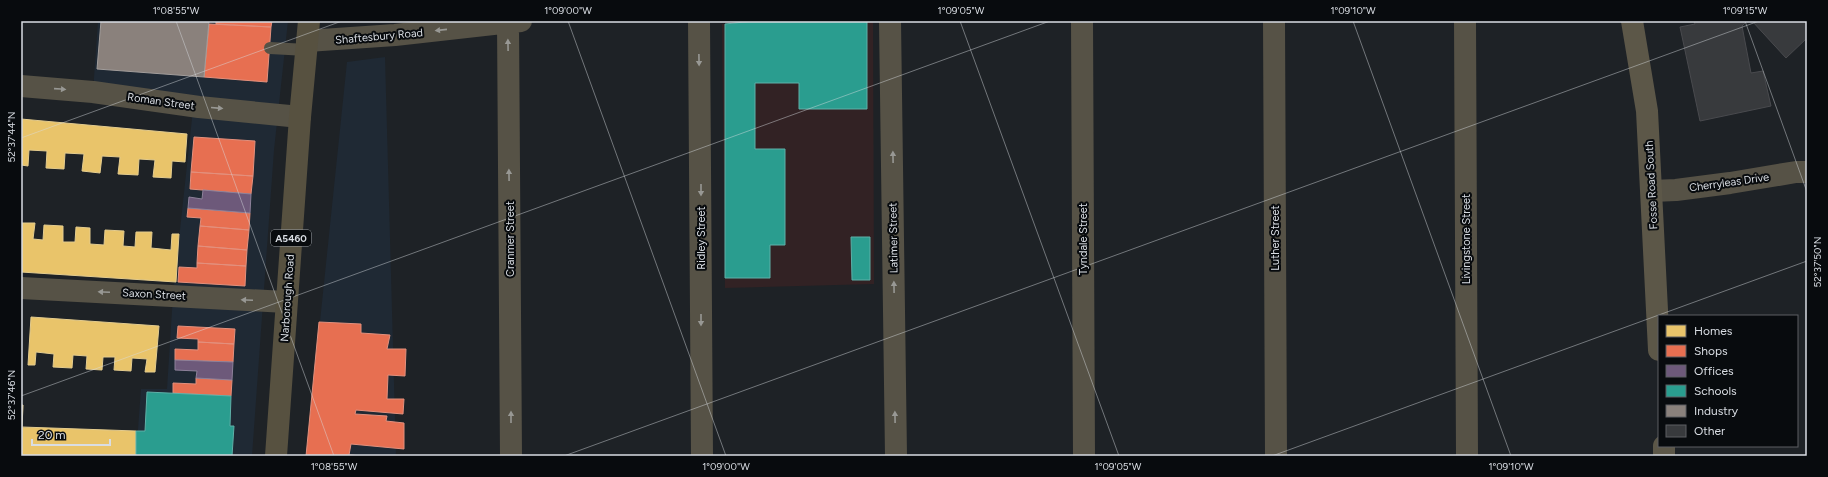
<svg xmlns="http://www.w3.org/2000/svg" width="1828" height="477" viewBox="0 0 1828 477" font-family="Figtree,sans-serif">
<rect width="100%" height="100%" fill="#1e2226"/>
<!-- built -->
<path fill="#1f2934" d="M98,21H288L274,150L252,456H136L141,389H167L173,295L194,100L93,92Z
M385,57L396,456H306L347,62Z"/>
<!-- education -->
<path fill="#322224" d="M752,21H873L874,284L725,288L722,24Z"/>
<!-- homes -->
<path fill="#e9c46a" stroke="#e4cc8e" d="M21,119L187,134L185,162L172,161L171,178L153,177L155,160L139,159L138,175L118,174L120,157L102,156L100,173L82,171L84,154L65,153L64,169L46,168L47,151L29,150L28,166L21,165Z
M22,223H35L33,239L43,240L44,225L63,226V242H75L76,227L90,228V244L104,245L105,230L124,231L123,246L135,247L136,232H152L151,248L171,250L172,234H179L176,282L21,272Z
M31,317L159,326L155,372H145L147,359L132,358L131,371L114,370L115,357H103L102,370L86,369L87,356L73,355L72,368L53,367L54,354L36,352L35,365H28Z
M21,405H23L21,450Z
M22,427L136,431V456H21Z"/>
<!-- shops -->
<path fill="#e76f51" stroke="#e3907d" d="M216,21H272L271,27L216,24Z
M209,24L271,27L267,82L204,77Z
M194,137L255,141L253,176L191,172Z
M191,172L253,176L251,194L190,189Z
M188,208L250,213L249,230L200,226L201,218L187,217Z
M200,226L249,230L247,250L198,246Z
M198,246L247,250L246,266L197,263Z
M197,263L246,266L245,286L178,282L179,267L197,268Z
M319,322L361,324V333L390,335L387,349H406L405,376L388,375L387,399H404L403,414L356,410L355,414L387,416L386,421L404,423V449L351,444L349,455L363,456H306Z
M178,326L235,329L234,344L198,342V339L177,338Z
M198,342L234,344L233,362L175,360V349L198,350Z
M196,378L232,380L231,396L173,393V383L196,384Z"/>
<!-- offices -->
<path fill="#6d597a" stroke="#8d819a" d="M203,190L251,194L250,213L188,208L189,197L202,199Z
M175,360L233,362L232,380L196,378L197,371L175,370Z"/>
<!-- schools -->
<path fill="#2a9d8f" stroke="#5eb0a8" d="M754,21H867V109H799V83H755V149H785V245H770V278H725V24Z
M851,237H870V280H852Z
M147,392L231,396L230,426H234L232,456H136V431H145Z"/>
<!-- industry -->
<path fill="#8a817c" stroke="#a29d9b" d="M101,21H209L204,77L97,69Z"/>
<!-- building -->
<path fill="#383a3d" stroke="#494a4e" d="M1694,21H1747L1742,26L1751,73L1763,71L1771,106L1700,121L1680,27L1695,24Z
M1752,21H1807V38L1786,58Z"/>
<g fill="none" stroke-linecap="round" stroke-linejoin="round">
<!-- lane -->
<path stroke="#565246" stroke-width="12" d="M270,48L307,50"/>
<!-- street -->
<path stroke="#565246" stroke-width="22" d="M699,21L702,456
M890,21L896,456
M1082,21L1084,456
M1274,21L1276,456
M1465,21L1467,456
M508,22L511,456
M307,41L395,35L521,21
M21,86L93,92L199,107L300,117
M1652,191L1676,190L1730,183L1796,172H1807
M21,288L286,302"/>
<!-- secondary -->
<path stroke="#5c5748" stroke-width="22" d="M1632,21L1647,111L1659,350
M1664,446V456"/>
<!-- primary -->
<path stroke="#575140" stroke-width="22" d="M276,456L300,117L309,21"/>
</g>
<!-- one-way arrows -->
<defs><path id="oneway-solid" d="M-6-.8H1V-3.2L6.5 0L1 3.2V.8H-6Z"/></defs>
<g fill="#989894">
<use href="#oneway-solid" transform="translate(441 30) rotate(174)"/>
<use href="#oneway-solid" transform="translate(508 45) rotate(-91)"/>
<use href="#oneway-solid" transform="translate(699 60) rotate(89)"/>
<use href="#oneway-solid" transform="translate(60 89) rotate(4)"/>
<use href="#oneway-solid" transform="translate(217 108) rotate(5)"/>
<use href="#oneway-solid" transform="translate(893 157) rotate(-91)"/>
<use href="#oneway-solid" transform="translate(509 175) rotate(-91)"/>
<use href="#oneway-solid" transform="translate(701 190) rotate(90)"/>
<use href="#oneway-solid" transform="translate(894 287) rotate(-91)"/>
<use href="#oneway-solid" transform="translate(104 292) rotate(-177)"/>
<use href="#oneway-solid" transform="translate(247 300) rotate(-177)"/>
<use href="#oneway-solid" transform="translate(701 320) rotate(90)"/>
<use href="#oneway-solid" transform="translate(511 417) rotate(-90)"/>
<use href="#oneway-solid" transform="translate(895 417) rotate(-91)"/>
</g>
<!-- ticks -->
<path fill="none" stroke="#d9dde3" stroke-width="1" stroke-opacity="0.45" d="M176,21L334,456M568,21L726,456M960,21L1119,456M1353,21L1511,456M1745,21L1807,192M21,138L342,21M21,396L1050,21M564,456L1759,21M1272,456L1807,261"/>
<g text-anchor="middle" stroke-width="4" stroke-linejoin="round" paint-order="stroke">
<!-- shield labels -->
<rect fill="#080b0e" stroke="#9a9ea3" stroke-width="1" x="271" y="230" width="40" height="16" rx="3"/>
<g font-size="10" font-weight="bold" fill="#d9dde3">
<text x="291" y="242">A5460</text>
</g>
<!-- street labels -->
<g font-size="11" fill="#d9dde3" stroke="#080b0e">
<text transform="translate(379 36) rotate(-5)" y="4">Shaftesbury Road</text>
<text transform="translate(161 101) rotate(8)" y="4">Roman Street</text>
<text transform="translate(1729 182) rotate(-8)" y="4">Cherryleas Drive</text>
<text transform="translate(1651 185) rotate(-93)" y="4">Fosse Road South</text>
<text transform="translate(701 238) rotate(-90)" y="4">Ridley Street</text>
<text transform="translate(893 238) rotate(-91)" y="4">Latimer Street</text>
<text transform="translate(1275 238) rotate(-90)" y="4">Luther Street</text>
<text transform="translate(510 239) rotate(-90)" y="4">Cranmer Street</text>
<text transform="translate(1083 239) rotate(-90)" y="4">Tyndale Street</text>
<text transform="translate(1466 239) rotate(-90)" y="4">Livingstone Street</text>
<text transform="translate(154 294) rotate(3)" y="4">Saxon Street</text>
<text transform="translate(287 298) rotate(-86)" y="4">Narborough Road</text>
</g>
</g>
<!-- border -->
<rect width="1828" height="477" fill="none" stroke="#080b0e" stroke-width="44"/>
<!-- legend -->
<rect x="1658" y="315" width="140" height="132" fill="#080b0e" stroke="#5c5f63"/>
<rect x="1666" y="325" width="20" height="12" fill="#e9c46a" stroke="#5c5f63"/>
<text x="1694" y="335" font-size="12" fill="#d9dde3">Homes</text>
<rect x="1666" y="345" width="20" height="12" fill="#e76f51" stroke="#5c5f63"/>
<text x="1694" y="355" font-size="12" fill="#d9dde3">Shops</text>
<rect x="1666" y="365" width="20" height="12" fill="#6d597a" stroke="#5c5f63"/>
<text x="1694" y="375" font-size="12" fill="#d9dde3">Offices</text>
<rect x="1666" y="385" width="20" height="12" fill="#2a9d8f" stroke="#5c5f63"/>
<text x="1694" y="395" font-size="12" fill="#d9dde3">Schools</text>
<rect x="1666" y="405" width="20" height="12" fill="#8a817c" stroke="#5c5f63"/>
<text x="1694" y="415" font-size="12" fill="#d9dde3">Industry</text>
<rect x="1666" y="425" width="20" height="12" fill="#383a3d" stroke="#5c5f63"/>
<text x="1694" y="435" font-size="12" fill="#d9dde3">Other</text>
<!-- scale -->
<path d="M32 439v6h78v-6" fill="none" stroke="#d9dde3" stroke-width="2"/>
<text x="38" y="439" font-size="12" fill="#d9dde3" stroke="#080b0e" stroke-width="3" paint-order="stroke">20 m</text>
<rect x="22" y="22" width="1784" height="433" fill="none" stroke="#d9dde3" stroke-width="1.5"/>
<g font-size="10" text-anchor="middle" fill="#d9dde3">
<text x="176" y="14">1°08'55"W</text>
<text x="568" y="14">1°09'00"W</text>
<text x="961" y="14">1°09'05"W</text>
<text x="1353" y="14">1°09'10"W</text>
<text x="1745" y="14">1°09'15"W</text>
<text transform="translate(11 137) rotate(-90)" y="4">52°37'44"N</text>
<text transform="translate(1817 262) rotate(-90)" y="4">52°37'50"N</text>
<text transform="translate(11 395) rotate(-90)" y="4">52°37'46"N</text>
<text x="334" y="470">1°08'55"W</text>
<text x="726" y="470">1°09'00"W</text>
<text x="1118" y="470">1°09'05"W</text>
<text x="1511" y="470">1°09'10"W</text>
</g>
</svg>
